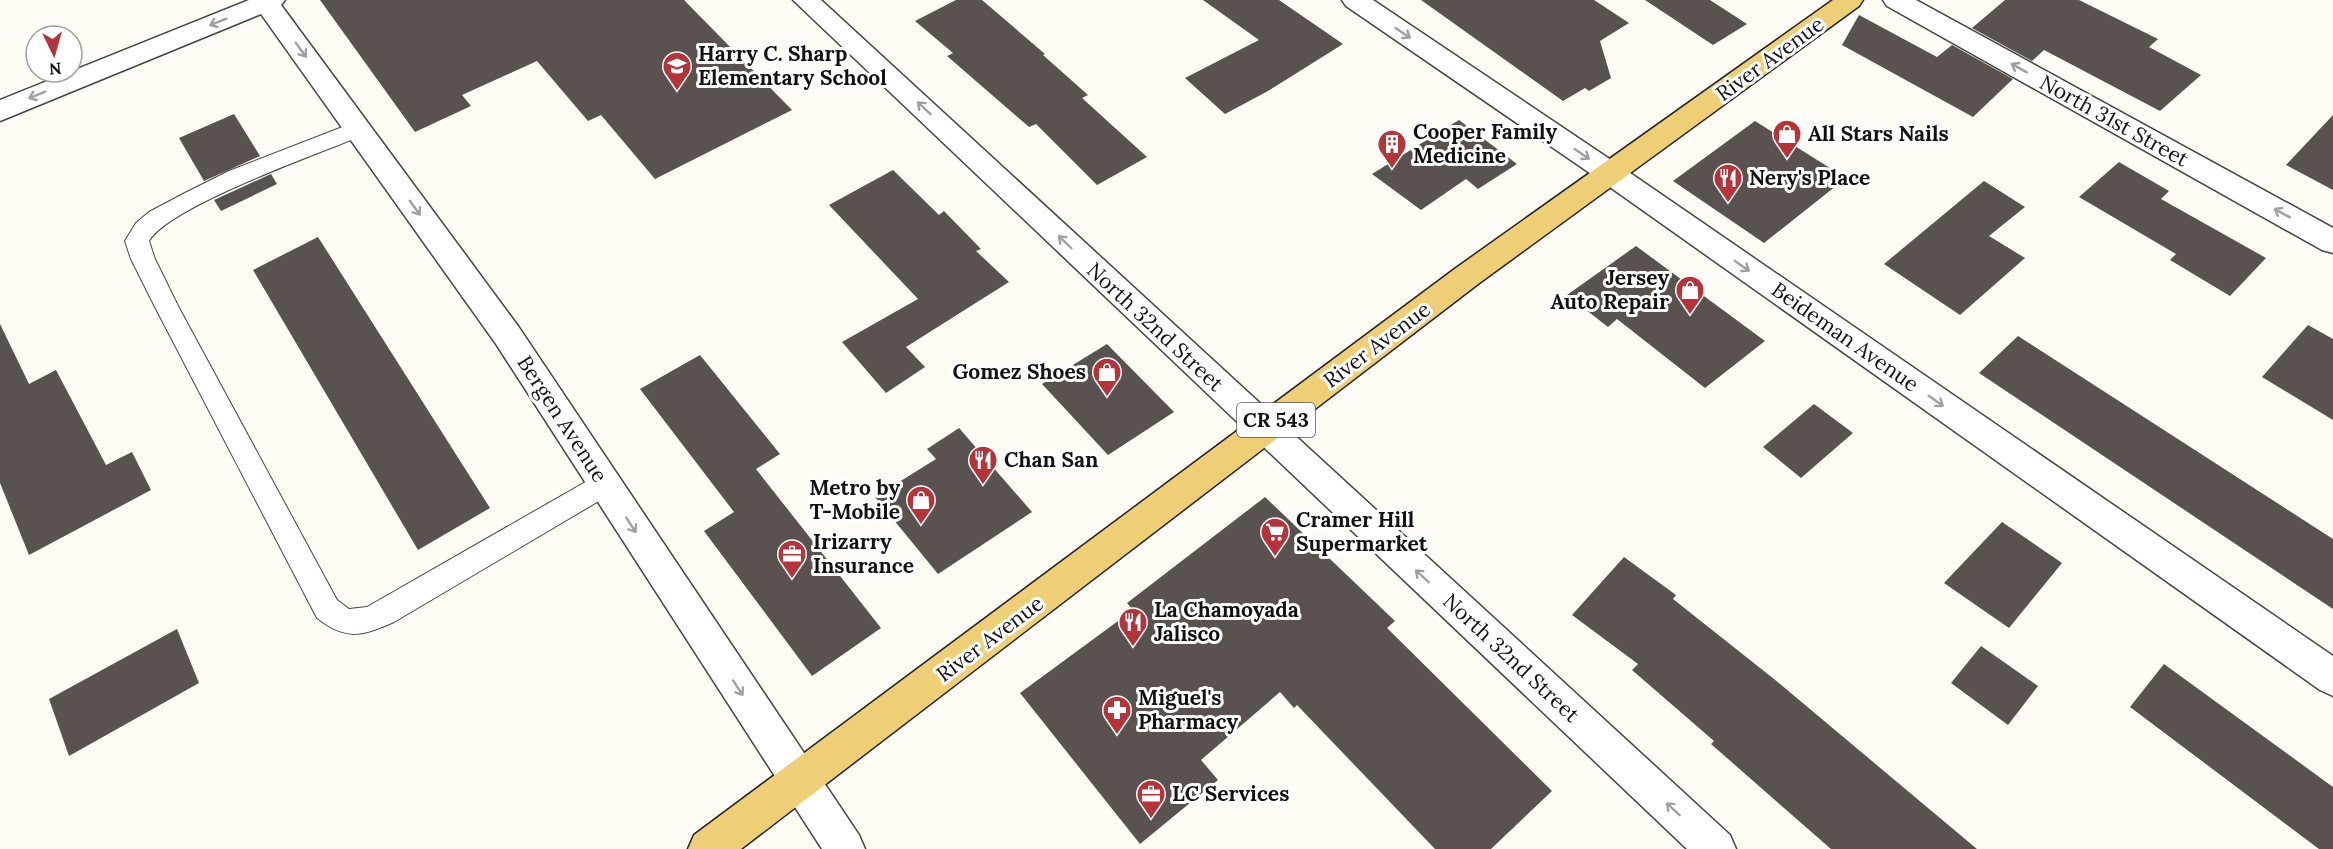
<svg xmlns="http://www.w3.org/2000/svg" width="2333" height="849" viewBox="0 0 2333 849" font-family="Lora,serif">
<rect width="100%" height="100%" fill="#fefcf5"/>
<!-- building -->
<path fill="#59524e" d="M320,0H684L792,110L655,179L601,115L588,121L537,61L462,95L471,106L415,132Z
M956,0H982L1045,54L1043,55L1088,95L1082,98L1147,157L1097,185L1036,124L1029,127L947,56L953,53L915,21Z
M1203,0H1279L1343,44L1268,91L1225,114L1185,78L1259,40Z
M1421,0H1594L1629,23L1600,41L1611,78L1589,91L1585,88L1563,101Z
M1645,0H1710L1747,24L1713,45Z
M2005,0H2079L2158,39L2149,47L2201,75L2160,111L2044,50L2032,61L1972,28Z
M1859,15L1937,57L1952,45L2013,79L1973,117L1842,45Z
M234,114L260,156L204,181L179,138Z
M2333,115V190L2286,165Z
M1459,120L1517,164L1478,189L1466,179L1421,210L1372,174Z
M1755,121L1846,178L1764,243L1673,181Z
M2119,162L2169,191L2161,199L2266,258L2230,296L2170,260L2176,254L2079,197Z
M893,170L939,215L944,211L981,249L976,251L1009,282L906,347L925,367L886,393L842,342L918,299L829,205Z
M271,174L277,184L221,211L214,200Z
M1984,181L2025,207L1989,236L2025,258L1960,315L1884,264Z
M318,237L490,508L418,550L253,270Z
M1636,246L1765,341L1705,388L1617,319L1608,327L1567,295Z
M0,324L29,384L56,370L106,465L132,452L151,490L29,555L0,483Z
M2308,325L2333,339V420L2262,377Z
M2018,336L2333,539V609L1979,373Z
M1107,344L1174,412L1108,455L1042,384Z
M700,355L780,454L756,469L881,628L812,676L704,531L734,512L640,389Z
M1814,404L1853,433L1801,478L1763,447Z
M959,428L1032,512L938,574L875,497L936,459L927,449Z
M1265,497L1395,621L1387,628L1552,791L1491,849H1435L1297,705L1294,708L1280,692L1201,760L1218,780L1140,844L1020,693L1133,610L1127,603Z
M2002,522L2062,563L2009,628L1944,583Z
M1624,557L1676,595L1673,599L1774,679L1977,849H1831L1711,744L1714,741L1632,670L1638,664L1572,615Z
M177,629L199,683L69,756L49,699Z
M1981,646L2038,686L2008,725L1951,683Z
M2164,664L2333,787V849H2319L2130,707Z"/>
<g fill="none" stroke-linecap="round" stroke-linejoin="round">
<!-- service casing -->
<g stroke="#444" stroke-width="2">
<path id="service" d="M358,121L366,124L369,129L366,134C323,152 169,206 149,241L155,259L178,306L337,600L349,609L367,607L596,476L605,473L614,476L618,484L614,492L394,622C363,636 346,641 317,618L155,307L131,259L125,241L136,223L149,212L185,193L229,171Z"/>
</g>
<!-- minor casing -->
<g stroke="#444" stroke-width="3">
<path id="minor" d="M249,0H285L281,5L518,326L859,835L865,849H822L496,344L261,14L0,121V100Z
M793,0H821L1730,835L1736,849H1687Z
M1342,0H1373L1620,166L2333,656V696L2320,690L1600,180L1346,6Z
M1883,0H1916L2333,228V253L2322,250L1887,6Z"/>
</g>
<!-- primary casing -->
<g stroke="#222" stroke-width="3">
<path id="primary" d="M1833,0H1863L1859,6L1478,284L741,849H688L694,835L1456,268Z"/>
</g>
<!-- service -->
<use href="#service" fill="#fff" fill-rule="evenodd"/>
<!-- minor -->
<use href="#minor" fill="#fff" fill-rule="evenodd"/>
<!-- primary -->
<use href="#primary" fill="#eecf76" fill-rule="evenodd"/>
</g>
<!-- one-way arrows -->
<defs><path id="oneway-shaft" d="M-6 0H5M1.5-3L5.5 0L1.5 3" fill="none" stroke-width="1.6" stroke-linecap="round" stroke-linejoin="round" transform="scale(1.5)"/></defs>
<g stroke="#a0a0a0">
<use href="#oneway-shaft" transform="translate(218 22) rotate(158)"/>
<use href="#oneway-shaft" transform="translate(1403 33) rotate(34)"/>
<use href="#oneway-shaft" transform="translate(301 50) rotate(54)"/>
<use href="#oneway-shaft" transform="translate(2019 68) rotate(-151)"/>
<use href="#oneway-shaft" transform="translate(37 95) rotate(158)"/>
<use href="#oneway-shaft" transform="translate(924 108) rotate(-137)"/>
<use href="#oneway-shaft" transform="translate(1582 154) rotate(34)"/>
<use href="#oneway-shaft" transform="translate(415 208) rotate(54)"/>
<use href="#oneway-shaft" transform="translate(2282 213) rotate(-151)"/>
<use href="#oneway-shaft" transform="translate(1065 242) rotate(-136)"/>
<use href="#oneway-shaft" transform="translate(1742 266) rotate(35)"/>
<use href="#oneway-shaft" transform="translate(1936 401) rotate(35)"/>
<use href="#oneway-shaft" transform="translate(631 525) rotate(57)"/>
<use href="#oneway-shaft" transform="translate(1422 576) rotate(-137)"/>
<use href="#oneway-shaft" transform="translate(738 688) rotate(57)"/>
<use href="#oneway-shaft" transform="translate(1673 809) rotate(-137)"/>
</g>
<!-- icons -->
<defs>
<g id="school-pin" transform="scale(1.5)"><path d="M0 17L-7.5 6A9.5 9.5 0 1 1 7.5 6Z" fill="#b7333a" stroke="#fff"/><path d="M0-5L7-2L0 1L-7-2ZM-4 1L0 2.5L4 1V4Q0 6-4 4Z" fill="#fff"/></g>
<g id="shop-pin" transform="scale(1.5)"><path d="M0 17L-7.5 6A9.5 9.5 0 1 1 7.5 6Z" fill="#b7333a" stroke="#fff"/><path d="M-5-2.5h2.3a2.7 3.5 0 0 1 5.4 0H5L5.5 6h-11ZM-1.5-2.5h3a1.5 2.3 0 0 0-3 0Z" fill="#fff"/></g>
<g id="building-pin" transform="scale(1.5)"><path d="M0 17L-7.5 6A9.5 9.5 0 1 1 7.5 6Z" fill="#b7333a" stroke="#fff"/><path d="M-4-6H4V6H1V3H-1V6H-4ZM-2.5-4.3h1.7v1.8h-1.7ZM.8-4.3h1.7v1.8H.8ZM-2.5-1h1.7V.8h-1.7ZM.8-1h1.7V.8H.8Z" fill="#fff"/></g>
<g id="restaurant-pin" transform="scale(1.5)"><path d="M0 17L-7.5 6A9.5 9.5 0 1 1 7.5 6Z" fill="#b7333a" stroke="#fff"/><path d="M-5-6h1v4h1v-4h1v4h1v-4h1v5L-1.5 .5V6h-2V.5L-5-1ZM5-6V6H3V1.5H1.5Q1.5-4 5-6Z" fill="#fff"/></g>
<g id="supermarket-pin" transform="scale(1.5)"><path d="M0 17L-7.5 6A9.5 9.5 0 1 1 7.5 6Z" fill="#b7333a" stroke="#fff"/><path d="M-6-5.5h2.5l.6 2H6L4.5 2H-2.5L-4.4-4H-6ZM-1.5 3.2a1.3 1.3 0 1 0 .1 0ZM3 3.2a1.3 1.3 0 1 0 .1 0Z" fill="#fff"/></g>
<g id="office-pin" transform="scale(1.5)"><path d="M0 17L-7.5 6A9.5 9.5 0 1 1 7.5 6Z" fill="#b7333a" stroke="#fff"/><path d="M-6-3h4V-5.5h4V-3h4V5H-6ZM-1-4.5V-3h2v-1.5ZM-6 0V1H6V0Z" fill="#fff"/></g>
<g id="pharmacy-pin" transform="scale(1.5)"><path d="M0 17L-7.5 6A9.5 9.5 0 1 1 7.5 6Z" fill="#b7333a" stroke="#fff"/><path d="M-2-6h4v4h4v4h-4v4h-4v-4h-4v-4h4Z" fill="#fff"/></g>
</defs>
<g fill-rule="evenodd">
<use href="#school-pin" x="677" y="66"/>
<use href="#shop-pin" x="1787" y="134"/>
<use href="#building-pin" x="1392" y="144"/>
<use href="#restaurant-pin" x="1728" y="178"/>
<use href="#shop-pin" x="1690" y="290"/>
<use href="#shop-pin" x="1107" y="372"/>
<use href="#restaurant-pin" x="983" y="460"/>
<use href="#shop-pin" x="921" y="500"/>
<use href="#supermarket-pin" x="1275" y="532"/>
<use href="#office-pin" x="792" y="554"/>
<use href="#restaurant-pin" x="1133" y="622"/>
<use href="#pharmacy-pin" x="1117" y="710"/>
<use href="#office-pin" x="1151" y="794"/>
</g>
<g text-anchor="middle" stroke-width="6" stroke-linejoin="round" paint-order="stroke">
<!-- shield labels -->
<rect fill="#fff" stroke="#585858" stroke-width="1.5" x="1237" y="403" width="78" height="34" rx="4.5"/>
<g font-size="20" font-weight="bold" fill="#111">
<text x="1276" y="427">CR 543</text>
</g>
<!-- poi labels -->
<g font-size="21" font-weight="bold" fill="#111" stroke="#fff" text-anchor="start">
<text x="698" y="61">Harry C. Sharp<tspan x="698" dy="24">Elementary School</tspan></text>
<text x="1413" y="139">Cooper Family<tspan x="1413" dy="24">Medicine</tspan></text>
<text x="1808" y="141">All Stars Nails</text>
<text x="1749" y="185">Nery's Place</text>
<text x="1669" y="285" text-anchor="end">Jersey<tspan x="1669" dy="24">Auto Repair</tspan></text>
<text x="1086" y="379" text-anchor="end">Gomez Shoes</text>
<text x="1004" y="467">Chan San</text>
<text x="900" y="495" text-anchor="end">Metro by<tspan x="900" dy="24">T-Mobile</tspan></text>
<text x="1296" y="527">Cramer Hill<tspan x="1296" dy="24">Supermarket</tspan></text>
<text x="813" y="549">Irizarry<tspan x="813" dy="24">Insurance</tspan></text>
<text x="1154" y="617">La Chamoyada<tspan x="1154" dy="24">Jalisco</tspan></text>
<text x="1138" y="705">Miguel's<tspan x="1138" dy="24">Pharmacy</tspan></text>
<text x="1172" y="801">LC Services</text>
</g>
<!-- street labels -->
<g font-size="21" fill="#111" stroke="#fff">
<text transform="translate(1770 59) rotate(-36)" y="7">River Avenue</text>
<text transform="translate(2114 121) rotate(29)" y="7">North 31st Street</text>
<text transform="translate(1155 327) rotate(43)" y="7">North 32nd Street</text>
<text transform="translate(1845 337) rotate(35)" y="7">Beideman Avenue</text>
<text transform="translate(1377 345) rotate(-37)" y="7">River Avenue</text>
<text transform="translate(562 419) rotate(57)" y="7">Bergen Avenue</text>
<text transform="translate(990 639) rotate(-37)" y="7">River Avenue</text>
<text transform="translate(1511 658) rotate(43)" y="7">North 32nd Street</text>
</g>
</g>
<!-- north arrow -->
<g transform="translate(54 54) rotate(175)"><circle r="28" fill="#ffffff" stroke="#a0a0a0" stroke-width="1.5"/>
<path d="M0-4.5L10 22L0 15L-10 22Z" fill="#b7333a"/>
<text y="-9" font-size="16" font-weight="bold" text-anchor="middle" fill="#111111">N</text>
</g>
</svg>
